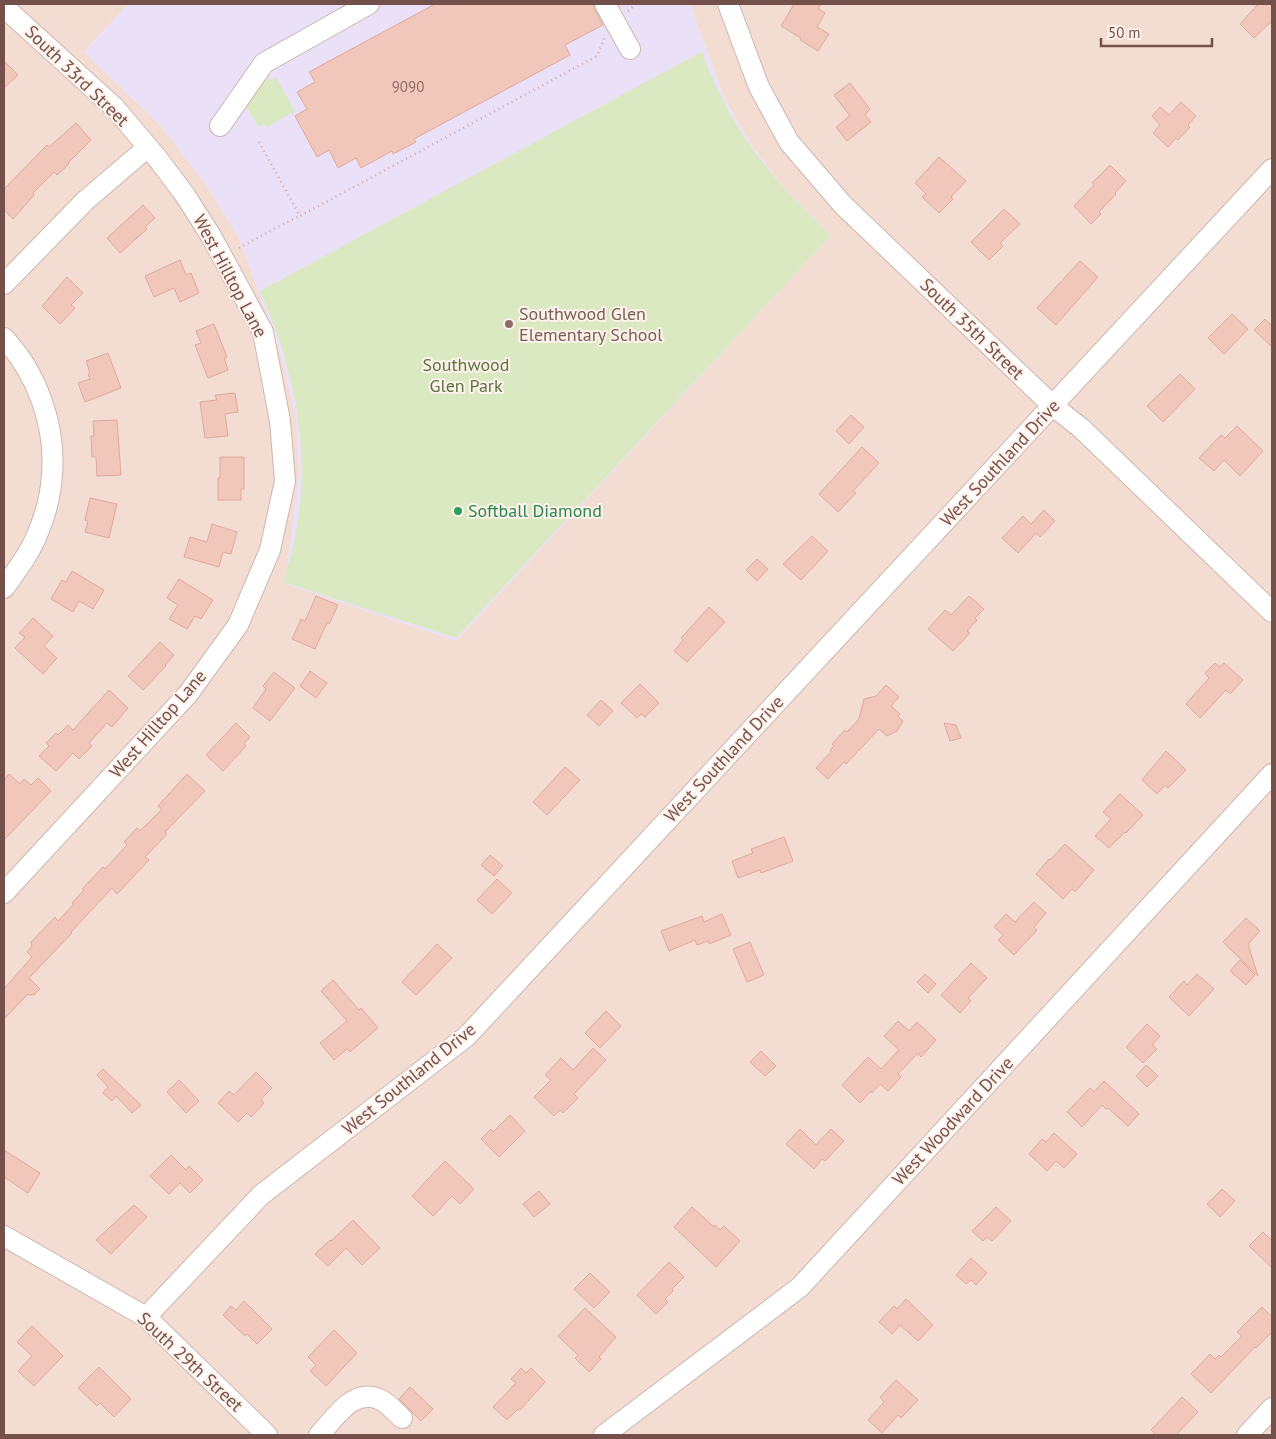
<svg xmlns="http://www.w3.org/2000/svg" width="1276" height="1439" viewBox="0 0 1276 1439" font-family="'PT Sans',sans-serif">
<rect width="100%" height="100%" fill="#fcede4"/>
<!-- residential -->
<path fill="#f3ddd2" d="M4,4H128L84,52L161,126L207,186L240,240L280,352L296,418L299,472L295,511L783,187L750,143L725,100L690,4H1272V1435H4Z"/>
<!-- education -->
<path fill="#eae0f8" d="M128,4H690L725,100L750,143L783,187L831,235L456,641L285,584L299,472L296,418L280,352L240,240L207,186L161,126L84,52Z"/>
<!-- green -->
<path fill="#dae9c2" d="M703,51C706,67 713,80 720,94C746,149 786,194 831,235L456,638L283,582C317,482 302,386 260,291Z
M263,75L272,80L276,77L295,111L268,127L264,124L259,127L244,104Z"/>
<!-- building -->
<path fill="#f1c6bb" stroke="#e3a89c" d="M435,4H593L595,10L603,25L565,45L570,55L414,139L416,142L393,154L392,151L361,168L356,158L338,168L329,150L317,157L295,116L307,109L297,92L315,82L309,72Z
M794,4H821L818,8L825,13L817,27L829,34L818,51L800,40L801,38L781,26Z
M1258,4H1272V21L1254,38L1240,24Z
M4,61L18,75L4,88Z
M850,83L870,109L865,115L871,122L847,141L836,127L850,116L834,95Z
M1181,102L1196,116L1188,125L1190,127L1178,140L1176,138L1168,147L1153,133L1160,125L1152,116L1160,107L1169,115Z
M76,123L91,140L68,163L69,164L57,175L54,172L33,193L34,195L13,219L4,210V189L47,145L49,147Z
M939,157L966,181L951,197L953,199L939,213L922,197L926,194L915,183Z
M1110,165L1126,181L1115,193L1116,194L1099,212L1101,214L1091,224L1074,206L1094,185L1092,183Z
M143,205L155,218L145,227L147,229L120,253L107,238Z
M1004,209L1020,224L1000,243L1003,246L989,260L971,242Z
M180,260L186,275L191,273L199,293L180,302L174,288L154,297L145,276Z
M1080,261L1098,277L1056,325L1037,308Z
M67,277L83,293L71,305L75,308L60,324L42,306Z
M1232,314L1248,329L1224,354L1208,338Z
M1265,319L1272,326V347L1254,330Z
M214,324L227,357L224,358L228,370L208,378L195,345L201,343L196,331Z
M108,353L121,388L85,402L78,383L90,379L88,374L90,373L86,361Z
M1180,374L1195,389L1163,422L1147,406Z
M235,393L238,412L225,414L228,436L205,438L200,402L217,400L215,395Z
M851,415L864,427L849,444L836,431Z
M117,420L121,475L97,476L96,457H92L91,436H94L93,421Z
M1237,426L1263,451L1240,476L1224,460L1214,471L1199,458L1221,435L1225,438Z
M862,447L879,463L853,491L856,493L838,512L819,494Z
M220,457H244V489H241V500H218V478H220Z
M90,498L117,504L109,538L85,532L88,521L85,520Z
M1044,510L1055,521L1040,537L1036,533L1018,553L1002,538L1023,516L1031,524Z
M212,524L237,532L231,554L223,552L219,567L184,557L190,537L207,542Z
M812,536L828,551L801,580L783,564Z
M757,559L768,569L757,581L746,570Z
M72,571L104,590L93,609L79,601L73,612L51,599L62,580L66,582Z
M179,579L213,600L201,619L195,616L187,629L169,619L178,605L167,598Z
M316,596L338,605L329,624L327,623L315,649L292,639L301,619L305,621Z
M969,596L984,609L975,618L977,620L967,631L970,633L953,651L928,629L945,610L951,615Z
M709,607L725,622L687,662L674,651L683,640L681,638Z
M33,618L53,636L44,646L57,658L43,674L15,648L25,637L19,633Z
M160,642L174,655L165,665L166,666L143,690L128,676Z
M1215,663L1220,667L1224,663L1243,680L1230,694L1226,690L1200,718L1186,704L1209,678L1205,673Z
M310,671L327,683L316,698L300,686Z
M274,672L295,688L270,721L253,708L266,689L263,686Z
M640,684L659,703L645,717L641,714L637,718L621,703Z
M886,685L899,697L891,706L900,714L898,716L903,721L897,731L887,736L879,729L846,764L844,762L828,779L816,768L831,752L830,750L834,746L832,744L845,730L847,732L859,719L864,699L876,696Z
M109,690L128,708L112,727L107,723L89,743L92,746L79,759L73,753L56,771L39,756L49,746L46,743L56,733L58,735L68,725L73,730Z
M601,700L613,711L599,726L587,715Z
M236,723L250,737L244,744L246,746L223,771L206,755Z
M944,723L956,725L961,738L950,741Z
M1166,751L1186,770L1168,788L1165,785L1157,794L1142,780Z
M565,767L580,780L547,815L533,802Z
M9,774L20,784L24,779L31,785L38,778L51,791L4,840V780Z
M187,774L205,791L165,832L167,834L145,857L149,860L117,894L112,888L71,932L72,933L29,978L40,989L34,995H29L28,994L4,1019V989L32,957L27,952L32,946L31,942L55,917L58,921L74,904L72,903L84,890L82,889L103,867L105,869L127,845L124,842L137,828L140,831L162,809L158,806Z
M1120,794L1143,815L1126,833L1125,832L1109,848L1095,836L1111,819L1103,812Z
M784,837L793,861L761,873L760,870L738,878L732,861L753,853L751,849Z
M1065,844L1094,870L1075,892L1072,889L1063,899L1036,874L1049,859L1050,860Z
M490,855L503,866L494,876L481,865Z
M497,879L512,893L492,914L477,900Z
M1034,902L1046,913L1034,927L1037,930L1014,955L998,940L1003,935L994,927L1006,914L1015,922Z
M722,914L731,935L709,944L708,941L697,945L695,940L669,951L661,931L702,916L704,922Z
M1246,918L1260,931L1248,944L1258,976L1223,942Z
M750,942L764,975L747,982L733,949Z
M437,944L452,958L416,995L402,982Z
M1240,960L1255,975L1246,985L1230,971Z
M971,963L987,978L968,998L971,1001L960,1013L941,995Z
M925,974L936,984L928,993L917,982Z
M1197,974L1214,989L1189,1016L1169,997L1184,981L1187,985Z
M333,980L359,1010L361,1008L378,1028L350,1052L347,1049L334,1060L320,1043L347,1021L321,991Z
M606,1011L621,1026L600,1048L585,1033Z
M898,1021L909,1031L917,1022L936,1040L921,1057L918,1053L898,1074L901,1077L888,1091L880,1084L872,1093L871,1091L860,1103L842,1085L868,1057L881,1069L899,1050L884,1036Z
M1147,1024L1160,1036L1152,1045L1157,1049L1143,1063L1126,1047Z
M593,1048L606,1060L574,1094L578,1098L563,1113L560,1110L554,1116L534,1097L551,1080L545,1075L561,1058L573,1070Z
M761,1051L776,1066L765,1076L750,1062Z
M1146,1065L1158,1076L1147,1087L1136,1076Z
M103,1069L141,1105L132,1113L116,1096L112,1101L103,1093L108,1087L97,1075Z
M256,1072L272,1088L261,1099L264,1103L251,1117L247,1113L238,1122L218,1103L229,1091L234,1095Z
M179,1080L199,1101L186,1113L167,1092Z
M1104,1081L1139,1114L1128,1126L1108,1108L1106,1109L1102,1105L1082,1127L1067,1112L1090,1088L1094,1092Z
M510,1115L525,1131L499,1157L481,1139L491,1129L493,1132Z
M800,1129L816,1145L831,1129L844,1141L825,1161L822,1159L814,1169L786,1144Z
M1054,1133L1077,1154L1064,1168L1056,1161L1047,1171L1029,1154L1042,1139L1046,1142Z
M4,1150L40,1173L28,1193L4,1177Z
M171,1155L186,1170L189,1166L203,1180L190,1193L180,1183L169,1194L150,1176Z
M445,1161L474,1189L460,1204L452,1196L433,1216L412,1196Z
M1222,1189L1235,1201L1220,1217L1207,1204Z
M539,1191L550,1204L534,1217L523,1204Z
M134,1205L147,1217L111,1254L96,1240Z
M692,1207L714,1227L715,1225L720,1230L724,1226L740,1241L716,1267L674,1227Z
M996,1207L1011,1221L992,1241L987,1237L983,1241L972,1231Z
M353,1220L380,1248L362,1265L346,1248L328,1266L315,1254L330,1240L331,1241Z
M1263,1232L1272,1241V1268L1249,1246Z
M971,1258L987,1273L976,1285L971,1280L966,1284L956,1275Z
M669,1262L684,1277L672,1289L673,1291L665,1299L668,1302L656,1314L637,1295Z
M590,1273L610,1292L594,1308L574,1289Z
M906,1299L933,1325L918,1341L900,1325L892,1334L879,1322L894,1306L897,1309Z
M244,1301L272,1329L257,1344L247,1334L245,1336L223,1315L231,1306L236,1310Z
M1262,1307L1272,1317V1332L1256,1348L1255,1347L1211,1393L1191,1374L1210,1354L1215,1359L1219,1355L1221,1357L1242,1336L1237,1332Z
M585,1308L616,1337L599,1357L601,1359L589,1372L575,1358L578,1355L558,1336Z
M32,1326L63,1356L34,1386L18,1371L32,1356L17,1342Z
M334,1330L357,1353L326,1386L310,1371L316,1365L308,1357Z
M99,1367L131,1399L114,1417L100,1403L97,1406L78,1388Z
M521,1368L526,1373L531,1368L545,1382L520,1410L518,1409L507,1420L493,1407L516,1383L511,1379Z
M896,1380L918,1400L901,1418L898,1415L882,1433L868,1420L884,1402L880,1397Z
M410,1387L433,1409L421,1421L399,1399Z
M1182,1397L1198,1412L1176,1435H1156L1151,1430Z"/>
<g fill="none" stroke-linecap="round" stroke-linejoin="round">
<!-- minor casing -->
<g stroke="#cfb5ad" stroke-width="22">
<path id="minor" d="M605,4L630,49
M728,4L759,87L789,142L843,205L1053,406L1081,428L1272,612
M4,7L115,108L158,159L185,195L211,236L263,332L280,421L285,481L270,550L238,625L188,694L4,893
M220,126L264,63L369,4
M4,284L86,200L148,147
M4,338C37,373 56,426 52,474C51,493 46,513 39,530C31,552 17,570 4,588
M4,1236L146,1317L267,1435
M146,1317L261,1195L467,1036L1272,169
M319,1435C335,1418 354,1386 381,1400C389,1404 395,1412 402,1418
M604,1435L800,1287L1272,774
M1247,1435L1272,1408"/>
</g>
<!-- path -->
<path stroke="#d6a99f" stroke-width="2.5" stroke-dasharray="1 4" stroke-linecap="butt" d="M628,11L636,4
M259,142L300,216L597,56L605,37
M239,248L285,223L300,216"/>
<!-- minor -->
<use href="#minor" stroke="#fff" stroke-width="20"/>
</g>
<!-- markers -->
<circle fill="#8d6e63" stroke="#fff2ea" stroke-width="2" cx="509" cy="324" r="5"/>
<circle fill="#2e9e5b" stroke="#fff2ea" stroke-width="2" cx="458" cy="511" r="5"/>
<g text-anchor="middle" stroke-width="4" stroke-linejoin="round" paint-order="stroke">
<!-- number labels -->
<g font-size="15" fill="#936e66">
<text x="408" y="92">9090</text>
</g>
<!-- street labels -->
<g font-size="18" fill="#74504a" stroke="#fff2ea">
<text transform="translate(77 76) rotate(44)" y="6">South 33rd Street</text>
<text transform="translate(230 276) rotate(62)" y="6">West Hilltop Lane</text>
<text transform="translate(972 329) rotate(44)" y="6">South 35th Street</text>
<text transform="translate(1000 463) rotate(-47)" y="6">West Southland Drive</text>
<text transform="translate(158 724) rotate(-49)" y="6">West Hilltop Lane</text>
<text transform="translate(724 759) rotate(-47)" y="6">West Southland Drive</text>
<text transform="translate(409 1079) rotate(-39)" y="6">West Southland Drive</text>
<text transform="translate(953 1121) rotate(-47)" y="6">West Woodward Drive</text>
<text transform="translate(190 1362) rotate(43)" y="6">South 29th Street</text>
</g>
<!-- education labels -->
<g font-size="18" fill="#785e54" stroke="#fff2ea" text-anchor="start">
<text x="519" y="320">Southwood Glen<tspan x="519" dy="21">Elementary School</tspan></text>
</g>
<!-- park labels -->
<g font-size="18" fill="#59743f" stroke="#fff2ea">
<text x="466" y="371">Southwood<tspan x="466" dy="21">Glen Park</tspan></text>
</g>
<!-- leisure labels -->
<g font-size="18" fill="#27864d" stroke="#fff2ea" text-anchor="start">
<text x="468" y="517">Softball Diamond</text>
</g>
</g>
<!-- border -->
<rect width="1276" height="1439" fill="none" stroke="#74504a" stroke-width="10"/>
<!-- scale -->
<path d="M1101 38v8h111v-8" fill="none" stroke="#74504a" stroke-width="2.5"/>
<text x="1108" y="38" font-size="15" fill="#74504a" stroke="#fff2ea" stroke-width="4" paint-order="stroke">50 m</text>
</svg>
